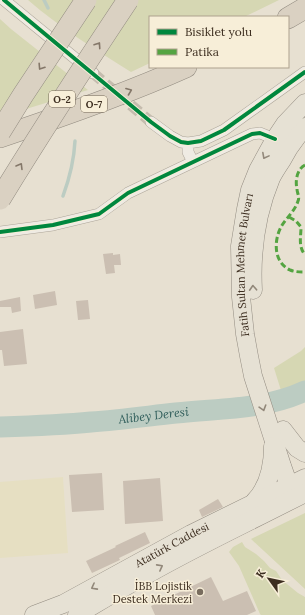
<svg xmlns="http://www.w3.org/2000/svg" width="305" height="615" viewBox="0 0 305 615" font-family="Lora,serif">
<rect width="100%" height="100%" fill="#e7e0d1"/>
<!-- farmland -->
<path fill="#e6dfc2" d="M63,477L68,553L0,558V482Z"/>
<!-- green -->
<path fill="#d6d7b3" d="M28,0H279L244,17H150V63L131,72C96,50 59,27 28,0Z
M0,19L11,29L88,90L0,117Z
M305,347V387L290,394L283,397L274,368L301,351Z
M305,513V589L251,539Z
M242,542L245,547L256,554L264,561L270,568L276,571L282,580L298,593L305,597V615H261L260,614L239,566L229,552L233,547Z"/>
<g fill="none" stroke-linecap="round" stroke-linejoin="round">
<!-- stream -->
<path stroke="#bcccc2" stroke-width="3.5" d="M44,0L48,8
M63,196C70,177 74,161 75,141"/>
<!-- river -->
<path stroke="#bcccc2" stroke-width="21" id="s1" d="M0,427C31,426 61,425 91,422C120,420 148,416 176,413C221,408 264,410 305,391"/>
</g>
<!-- building -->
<path fill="#cbbfb2" d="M113,253V255L120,254L121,265H114L115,273L106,274L103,254Z
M55,291L57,305L35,309L33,295Z
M20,297L21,311L12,313L11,307H0V301Z
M88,300L90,319L78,320L76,301Z
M23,329L27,364L4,366L2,350H0V332Z
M102,473L104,510L72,512L69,475Z
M160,478L163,521L125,524L123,481Z
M218,499L223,507L202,517L199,510Z
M145,532L150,543L119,558L120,560L92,573L86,561L116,547L115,546Z
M211,577L223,601L247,591L256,611L247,615H155L151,606Z"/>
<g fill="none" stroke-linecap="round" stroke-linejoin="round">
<!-- minor-tunnel -->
<path stroke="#c5bcae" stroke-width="11" stroke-dasharray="11 5.5" stroke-linecap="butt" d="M93,73L151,122"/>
<!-- minor casing -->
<g stroke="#ada599" stroke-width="12">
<path id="minor" d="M4,0L93,73
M151,122L170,136L181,142L188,143L201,141L224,130L305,72
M188,143V152L193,162
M0,232L53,225L99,214L128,193L252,134L260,133L275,139"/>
</g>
<!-- primary casing -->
<g stroke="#928b80" stroke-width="19">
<g id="primary">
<path d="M253,290C251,252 256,214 271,178C274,172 278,166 282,160C288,148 296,137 305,127"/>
<path d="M283,430L297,448L305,453"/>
<path id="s2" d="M289,486L282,466L253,376L249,356L245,334L241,297L240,246L246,209L250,190L258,170L275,139L285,124L305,103"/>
<path d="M254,502C268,488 273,466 273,446"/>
<path id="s3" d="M34,615L63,604L191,534L305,478"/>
<path d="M77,615C100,601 124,587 148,574C199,545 253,520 305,493"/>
</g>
</g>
<!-- motorway casing -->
<g stroke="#928b80" stroke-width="22">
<path id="motorway" d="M288,18L305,8
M0,137C63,116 126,94 186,67"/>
</g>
<!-- minor -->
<use href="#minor" stroke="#efebe3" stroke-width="11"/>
<!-- primary -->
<use href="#primary" stroke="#e6e1d4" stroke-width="18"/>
<!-- motorway -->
<use href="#motorway" stroke="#dad1c2" stroke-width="21"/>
<!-- motorway-bridge casing -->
<g stroke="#928b80" stroke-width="22" stroke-linecap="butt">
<path id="motorway-bridge" d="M0,132L23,95L86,0
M0,199C41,132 84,66 128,0"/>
</g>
<!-- motorway-bridge -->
<use href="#motorway-bridge" stroke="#dad1c2" stroke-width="21"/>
<!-- quiet -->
<path stroke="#54a441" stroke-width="3" stroke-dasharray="6 3" stroke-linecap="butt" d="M305,165C297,169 295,181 297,189C297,193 300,197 298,201C295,211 286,218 281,227C274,240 273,262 290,270C295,272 300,272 305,272
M289,217L296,221L301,227C301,237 298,246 305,255"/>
<!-- cycleway casing -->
<g stroke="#f7eed8" stroke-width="6">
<path id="cycleway" d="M4,0L151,122L170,136L181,142L188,143L201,141L224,130L305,72
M0,232L53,225L99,214L128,193L252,134L260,133L275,139"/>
</g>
<!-- cycleway -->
<use href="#cycleway" stroke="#00873e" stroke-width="4"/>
</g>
<!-- one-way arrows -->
<defs><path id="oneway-chevron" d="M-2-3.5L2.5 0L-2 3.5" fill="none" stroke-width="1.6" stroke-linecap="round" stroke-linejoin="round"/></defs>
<g stroke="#847769">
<use href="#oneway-chevron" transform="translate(98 45) rotate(-56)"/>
<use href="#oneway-chevron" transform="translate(41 67) rotate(123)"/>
<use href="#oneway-chevron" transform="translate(129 91) rotate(-21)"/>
<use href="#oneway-chevron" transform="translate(20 166) rotate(-59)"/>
</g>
<g stroke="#92887a">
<use href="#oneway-chevron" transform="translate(265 156) rotate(118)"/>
<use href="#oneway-chevron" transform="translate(253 288) rotate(-93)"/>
<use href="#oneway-chevron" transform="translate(263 408) rotate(73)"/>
<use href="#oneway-chevron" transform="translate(160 567) rotate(-28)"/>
<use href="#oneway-chevron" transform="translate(94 587) rotate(152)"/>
</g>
<!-- markers -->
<circle fill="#786c5e" stroke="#f7eed8" stroke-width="1.5" cx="200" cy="592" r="4"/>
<g text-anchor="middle" stroke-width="3" stroke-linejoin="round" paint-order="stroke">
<!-- shield labels -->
<g fill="#f7eed8" stroke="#756857" stroke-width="1">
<rect x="49" y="91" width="26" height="16" rx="3"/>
<rect x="81" y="96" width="26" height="16" rx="3"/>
</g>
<g font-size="10" font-weight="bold" fill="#3d2e20">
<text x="62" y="103">O-2</text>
<text x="94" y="108">O-7</text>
</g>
<!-- street labels -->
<g font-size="11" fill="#3d2e20" stroke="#f7eed8">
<text dy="4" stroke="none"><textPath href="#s2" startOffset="228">Fatih Sultan Mehmet Bulvarı</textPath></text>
<text dy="4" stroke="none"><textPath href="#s3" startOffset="155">Atatürk Caddesi</textPath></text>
</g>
<!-- poi labels -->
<g font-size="11" fill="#3d2e20" stroke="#f7eed8" text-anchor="end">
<text x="192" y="590">İBB Lojistik<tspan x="192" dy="13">Destek Merkezi</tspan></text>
</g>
<!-- water labels -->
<g font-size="12" font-style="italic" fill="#2f5d5a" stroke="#f7eed8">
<text dy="4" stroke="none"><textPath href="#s1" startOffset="154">Alibey Deresi</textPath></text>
</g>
</g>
<!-- legend -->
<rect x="149" y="16" width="140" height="52" fill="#f7eed8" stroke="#ada18e"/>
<rect x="157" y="29" width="20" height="6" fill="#00873e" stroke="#ada18e"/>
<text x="185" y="36" font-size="12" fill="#3d2e20">Bisiklet yolu</text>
<rect x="157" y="49" width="20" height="6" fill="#54a441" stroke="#ada18e"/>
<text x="185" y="56" font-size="12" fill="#3d2e20">Patika</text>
<!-- north arrow -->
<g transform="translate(269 579) rotate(303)" stroke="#f7eed8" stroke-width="3" paint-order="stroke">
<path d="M0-3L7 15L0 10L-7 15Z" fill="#3d2e20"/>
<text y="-6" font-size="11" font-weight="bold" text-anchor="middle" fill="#3d2e20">K</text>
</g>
</svg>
